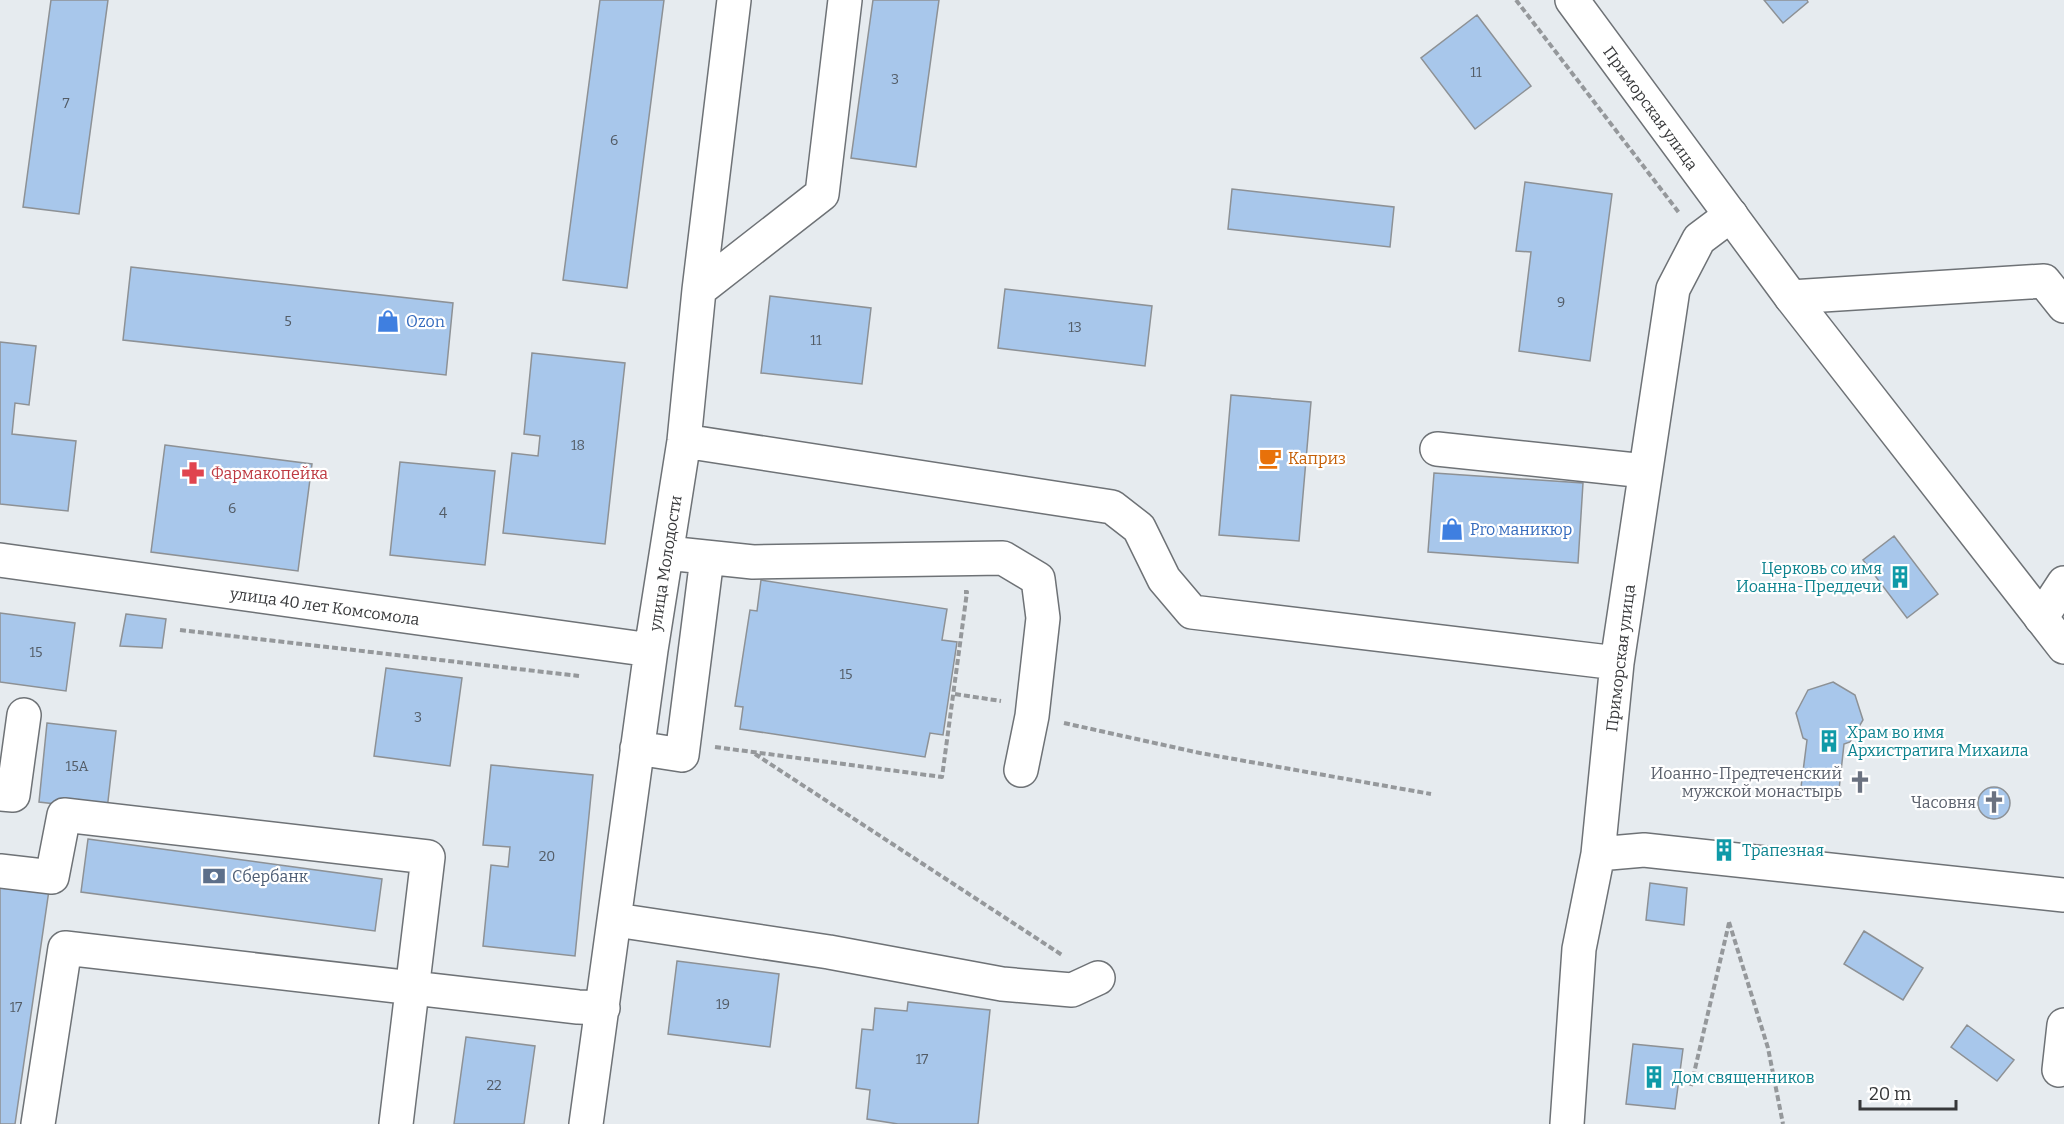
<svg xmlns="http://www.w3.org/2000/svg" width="2064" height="1124" viewBox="0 0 2064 1124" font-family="Bitter,serif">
<rect width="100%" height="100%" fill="#e6ebef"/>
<!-- building -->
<path fill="#a8c7eb" stroke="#8d9195" stroke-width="1.5" d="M51,0H108L79,214L23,207Z
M600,0H664L627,288L563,280Z
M873,0H939L916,167L851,158Z
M1764,0H1807L1808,2L1783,23Z
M1477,15L1531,86L1475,129L1421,58Z
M1525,182L1612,194L1590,361L1519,351L1531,252L1516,251Z
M1232,189L1394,207L1390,247L1228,229Z
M131,267L453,303L446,375L123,340Z
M1005,289L1152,306L1145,366L998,348Z
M770,296L871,308L862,384L761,373Z
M0,342L36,346L29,405L15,403L12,434L76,441L68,511L0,504Z
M532,353L625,363L605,544L503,533L512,453L538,456L540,436L524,434Z
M1231,395L1311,402L1299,541L1219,535Z
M165,445L312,464L298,571L151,552Z
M400,462L495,471L485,565L390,555Z
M1434,473L1583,483L1578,563L1428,552Z
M1894,536L1938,594L1907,618L1863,560Z
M761,580L947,609L942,640L957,642L943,735L930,733L925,757L740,729L743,707L735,706L750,610L757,611Z
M0,613L75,623L66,691L0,682Z
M126,614L166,619L162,648L120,646Z
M386,668L462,678L450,766L374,756Z
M1833,682L1855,695L1863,720L1850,742L1844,744L1838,799L1800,795L1807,740L1803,738L1796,713L1808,690Z
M47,723L116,731L107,810L39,802Z
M491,765L593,775L575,956L483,946L491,865L508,867L510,847L483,845Z
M1978 803a16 16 0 1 1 32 0a16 16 0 1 1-32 0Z
M88,839L382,879L375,931L81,892Z
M0,882L49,890L15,1124H0Z
M1650,883L1687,888L1684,925L1646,920Z
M1864,931L1923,968L1903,1000L1844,964Z
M677,961L779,974L770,1047L668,1034Z
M908,1002L990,1010L978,1124H898L867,1119L870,1090L856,1088L862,1029L873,1030L875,1008L907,1011Z
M1967,1025L2014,1060L1997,1081L1951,1047Z
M466,1037L535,1046L524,1124H454Z
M1633,1044L1683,1049L1675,1109L1626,1104Z"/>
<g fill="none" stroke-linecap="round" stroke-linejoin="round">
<!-- minor casing -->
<g stroke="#6e7276" stroke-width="36">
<path id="minor" d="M699,290L822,194L845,0
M1791,297L2044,281L2064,306
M684,441L1112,507L1139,528L1164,579L1192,612L1617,663
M1437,449L1645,471
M667,553L753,562L1003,558L1038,579L1043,618L1032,716L1021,770
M0,560L651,650
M2041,618L2064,583
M637,748L682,755L707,558
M0,794L13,795L24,715
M1598,854L1644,850L2064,895
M0,871L52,877L64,815L428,857L396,1124
M616,920L829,952L1002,984L1072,990L1098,978
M2064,1025L2059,1070L2064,1068
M38,1124L65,948L578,1007L603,1008
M586,1124L651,650L684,441L699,290L734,0
M1567,1124L1579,949L1598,854L1617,663L1673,289L1699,239L1731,215"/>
</g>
<!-- highway casing -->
<g stroke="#6e7276" stroke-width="36">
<path id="highway" d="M1572,0L1791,297L2064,647"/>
</g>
<!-- path -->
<path stroke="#95989b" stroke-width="4" stroke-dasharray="6 3" stroke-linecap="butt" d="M1516,0L1680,214
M180,630L579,676
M955,694L1001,701
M1064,723L1200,753L1431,794
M715,747L942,777L967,592H964
M755,754L1062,955
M1729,922L1768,1048L1783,1124
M1691,1086L1729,923"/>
<!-- minor -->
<use href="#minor" stroke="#fff" stroke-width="33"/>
<!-- highway -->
<use href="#highway" stroke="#fff" stroke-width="33"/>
</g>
<!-- icons -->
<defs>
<g id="shop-bare" transform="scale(1.8)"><path d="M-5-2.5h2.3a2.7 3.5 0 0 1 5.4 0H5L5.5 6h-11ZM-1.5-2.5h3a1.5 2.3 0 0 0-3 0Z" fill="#3f7fe0" stroke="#fff" stroke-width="2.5" paint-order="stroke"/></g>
<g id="cafe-bare" transform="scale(1.8)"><path d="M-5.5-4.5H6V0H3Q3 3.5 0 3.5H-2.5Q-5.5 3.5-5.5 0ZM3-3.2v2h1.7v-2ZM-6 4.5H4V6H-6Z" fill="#e8710a" stroke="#fff" stroke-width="2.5" paint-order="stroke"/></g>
<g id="pharmacy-bare" transform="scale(1.8)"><path d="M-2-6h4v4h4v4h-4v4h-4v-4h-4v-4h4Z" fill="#e0444e" stroke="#fff" stroke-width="2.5" paint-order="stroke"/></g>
<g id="building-bare" transform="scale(1.8)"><path d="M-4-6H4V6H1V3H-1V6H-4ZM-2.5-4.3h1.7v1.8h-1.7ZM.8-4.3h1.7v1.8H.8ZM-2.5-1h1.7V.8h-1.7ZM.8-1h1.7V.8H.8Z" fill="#0f9aa8" stroke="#fff" stroke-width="2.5" paint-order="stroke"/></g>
<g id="church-bare" transform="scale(1.8)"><path d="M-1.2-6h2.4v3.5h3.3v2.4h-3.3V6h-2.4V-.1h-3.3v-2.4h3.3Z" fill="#6b7280" stroke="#fff" stroke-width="2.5" paint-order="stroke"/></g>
<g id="bank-bare" transform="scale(1.8)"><path d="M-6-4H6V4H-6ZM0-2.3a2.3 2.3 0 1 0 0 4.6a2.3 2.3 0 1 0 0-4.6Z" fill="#5c6f8a" stroke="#fff" stroke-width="2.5" paint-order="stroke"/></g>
</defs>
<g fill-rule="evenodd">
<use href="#shop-bare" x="388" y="321"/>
<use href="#cafe-bare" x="1270" y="458"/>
<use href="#pharmacy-bare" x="193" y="473"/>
<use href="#shop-bare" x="1452" y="529"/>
<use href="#building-bare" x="1900" y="577"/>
<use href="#building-bare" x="1829" y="741"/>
<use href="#church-bare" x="1860" y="782"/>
<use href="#church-bare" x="1994" y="802"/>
<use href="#building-bare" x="1724" y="850"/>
<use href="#bank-bare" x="214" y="876"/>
<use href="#building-bare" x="1654" y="1077"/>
</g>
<g text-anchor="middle" stroke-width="4.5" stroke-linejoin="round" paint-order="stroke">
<!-- number labels -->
<g font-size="14" fill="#535c66">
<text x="1476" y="77">11</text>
<text x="895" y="84">3</text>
<text x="66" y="108">7</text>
<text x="614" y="145">6</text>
<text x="1561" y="307">9</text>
<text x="288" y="326">5</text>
<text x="1075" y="332">13</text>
<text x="816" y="345">11</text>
<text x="578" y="450">18</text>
<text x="232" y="513">6</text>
<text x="443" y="518">4</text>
<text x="36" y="657">15</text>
<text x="846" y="679">15</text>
<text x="418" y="722">3</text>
<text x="77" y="771">15А</text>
<text x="547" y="861">20</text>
<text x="723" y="1009">19</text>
<text x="16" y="1012">17</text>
<text x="922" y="1064">17</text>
<text x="494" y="1090">22</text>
</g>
<!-- street labels -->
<g font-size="16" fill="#37383a" stroke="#fff">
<text transform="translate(1651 108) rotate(54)" y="6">Приморская улица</text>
<text transform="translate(665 563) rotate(-81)" y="6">улица Молодости</text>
<text transform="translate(325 606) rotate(8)" y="6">улица 40 лет Комсомола</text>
<text transform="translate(1620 658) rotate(-83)" y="6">Приморская улица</text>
</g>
<!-- shop labels -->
<g font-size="16" fill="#366cbe" stroke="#fff" text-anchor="start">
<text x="406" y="327">Ozon</text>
<text x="1470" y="535">Pro маникюр</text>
</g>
<!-- food labels -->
<g font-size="16" fill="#c56008" stroke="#fff" text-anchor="start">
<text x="1288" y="464">Каприз</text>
</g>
<!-- health labels -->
<g font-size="16" fill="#be3a42" stroke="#fff" text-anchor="start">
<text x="211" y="479">Фармакопейка</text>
</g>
<!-- culture labels -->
<g font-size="16" fill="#0d838f" stroke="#fff" text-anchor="start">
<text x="1882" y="574" text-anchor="end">Церковь со имя<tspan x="1882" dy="18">Иоанна-Преддечи</tspan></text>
<text x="1847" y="738">Храм во имя<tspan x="1847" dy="18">Архистратига Михаила</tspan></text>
<text x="1742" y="856">Трапезная</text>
<text x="1672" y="1083">Дом священников</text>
</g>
<!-- worship labels -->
<g font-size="16" fill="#5b616d" stroke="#fff" text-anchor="end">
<text x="1842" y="779">Иоанно-Предтеченский<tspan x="1842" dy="18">мужской монастырь</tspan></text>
<text x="1976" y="808">Часовня</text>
</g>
<!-- service labels -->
<g font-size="16" fill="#4e5e75" stroke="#fff" text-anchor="start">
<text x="232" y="882">Сбербанк</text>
</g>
</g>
<!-- scale -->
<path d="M1860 1100v9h96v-9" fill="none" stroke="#37383a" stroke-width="3"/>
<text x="1869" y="1100" font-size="18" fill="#37383a" stroke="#ffffff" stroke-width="4.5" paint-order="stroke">20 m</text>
</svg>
